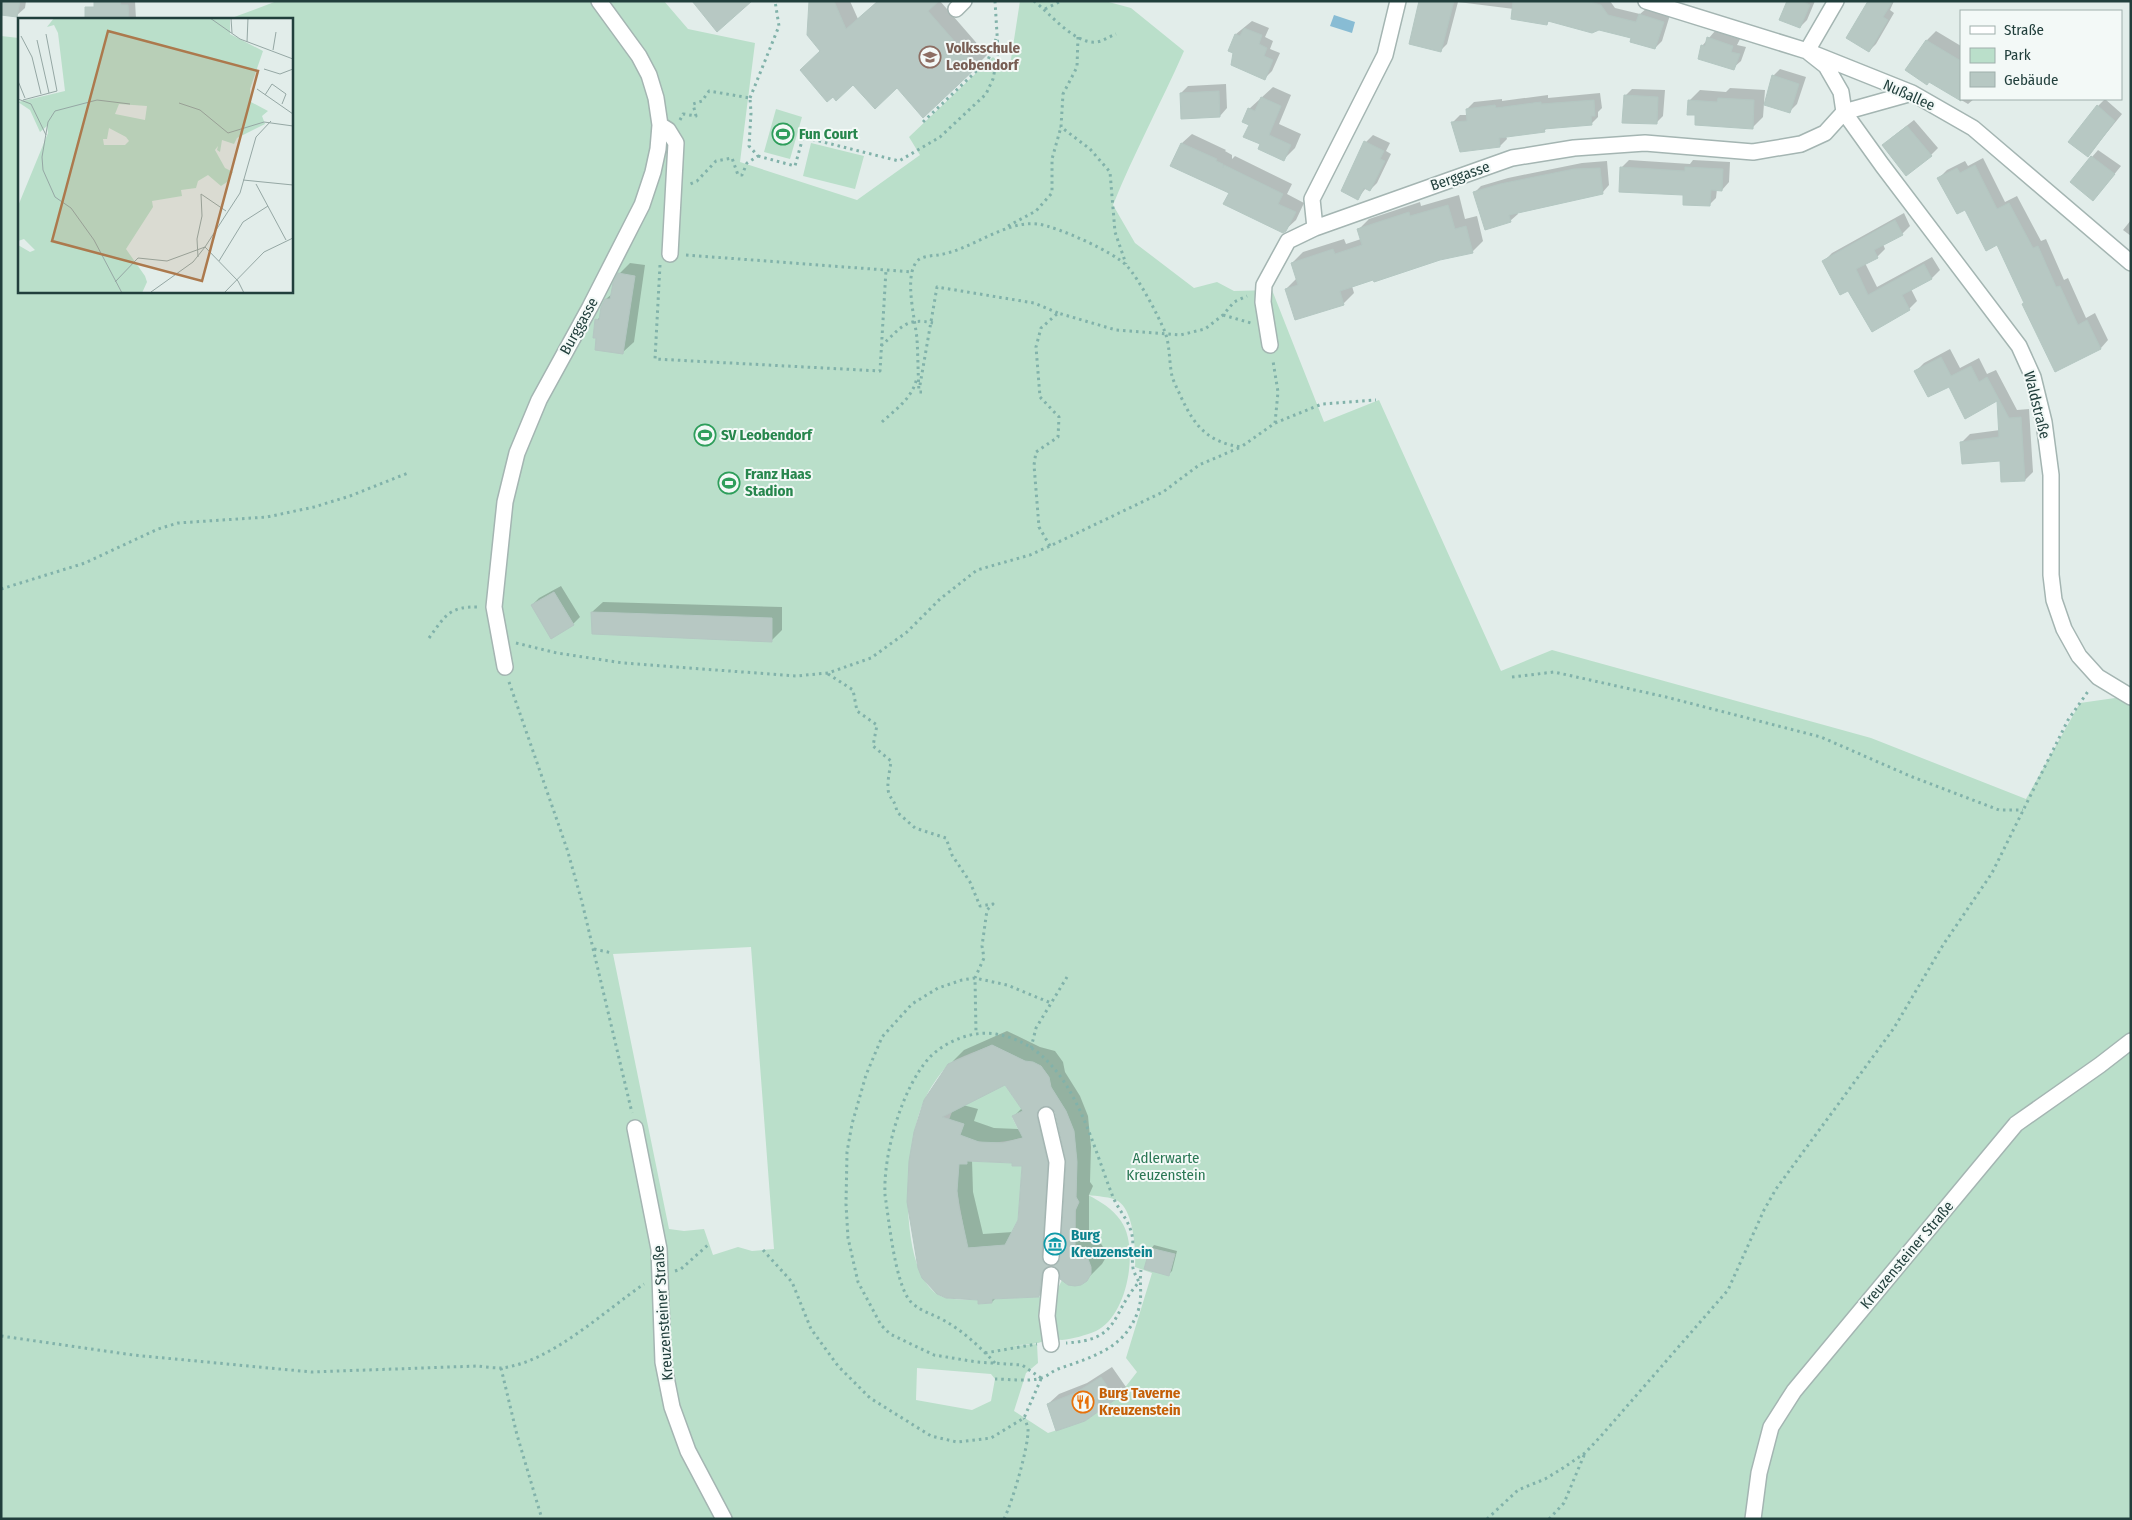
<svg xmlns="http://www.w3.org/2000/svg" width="2132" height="1520" viewBox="0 0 2132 1520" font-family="'Fira Sans Condensed',sans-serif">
<rect width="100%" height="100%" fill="#e2edea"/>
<!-- green -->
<path fill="#badfca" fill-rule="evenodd" d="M277,1H664L688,29L755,43L740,162L857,200L920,155L909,137L993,57L1009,72L1020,1H1105L1131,8L1184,51C1161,103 1134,153 1113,205L1135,243L1194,288L1217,282L1234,291L1272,290L1324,422L1379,400L1501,671L1552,650L1871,738L2026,799L2080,703L2129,696L2131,693V1519H1V36L19,38V291H291V19H229ZM751,947L774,1249L752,1251L738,1247L713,1255L704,1229L684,1231L669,1229L613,954ZM992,1045L1025,1061L1041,1066L1049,1077L1051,1087L1066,1111L1074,1131L1077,1162L1075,1252C1091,1261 1099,1272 1081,1285H1068L1062,1280L1058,1288L1043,1291L1040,1297L992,1299V1303L979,1304L978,1300C965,1299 947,1301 937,1294C896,1266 905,1141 924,1101C929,1089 939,1075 947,1066C954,1058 981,1050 992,1045ZM1088,1195C1096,1196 1112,1197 1118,1201C1134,1211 1136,1252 1135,1267L1152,1273L1126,1358L1137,1372L1116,1399L1085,1421L1048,1433L1014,1411L1026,1373L1038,1363L1037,1344L1014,1346C1022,1344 1033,1345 1041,1342C1045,1341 1047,1339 1051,1338C1055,1338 1059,1340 1062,1340C1072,1339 1087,1335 1096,1331C1127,1317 1140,1248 1121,1221C1112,1208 1101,1202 1088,1195ZM917,1368L991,1374L995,1379L991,1401L972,1410L916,1400Z
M776,109L802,117L790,159L764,152Z
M811,143L864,156L855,189L803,176Z
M1003,1082L1023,1111L1012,1117L1019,1131L1042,1128L1043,1132C1016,1139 987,1150 960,1135L964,1124L949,1120L953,1109Z
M967,1161L1012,1163L1022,1166L1018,1220L1005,1245L963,1248L962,1242L965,1235L957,1191L959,1164H967Z"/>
<!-- water -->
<path fill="#88bcd4" d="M1334,15L1355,22L1352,33L1330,26Z"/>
<!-- shadow -->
<path fill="#0003" fill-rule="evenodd" d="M1,1H26L25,8L16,16Z
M95,1H135L136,19H97Z
M810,1H850L858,19L878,1H940L987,55L976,66L897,86L822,50Z
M1425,1H1610L1615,8L1640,14L1647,8L1670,15L1662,41L1655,48L1633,37L1599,29L1550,20L1547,23L1514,9L1458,2L1447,44L1440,51Z
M1788,1H1815L1807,20L1800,27Z
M1870,1H1894L1890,10L1894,13L1876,44L1869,51Z
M1252,21L1269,28L1265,37L1273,41L1270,49L1280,53L1272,71L1265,78L1230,50L1236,34Z
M1715,31L1740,39L1737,45L1746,47L1741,61L1733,68L1702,46Z
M1936,31L1961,46V99H1974L1968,104L1929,81L1927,40Z
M1780,69L1806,77L1797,104L1790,111L1773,76Z
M1226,84L1227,108L1220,116L1182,118L1181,93L1188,86Z
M1273,87L1291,95L1279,124L1301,134L1295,148L1284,159L1262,144L1250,124L1249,109Z
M1730,88L1765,90L1763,117L1752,128L1696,114L1689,101L1700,90L1726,92Z
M1632,89L1665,90L1663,116L1656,123L1625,96Z
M1600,93L1602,108L1598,112V117L1591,124L1548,127L1544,131L1506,136L1507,139L1500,146L1453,122L1460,115H1468L1467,109L1474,102L1502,99V101L1548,95V98Z
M2105,99L2122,114L2088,156L2098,106Z
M1914,120L1938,148L1931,155L1891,138Z
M1192,134L1226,150L1225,151L1232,155V159L1235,156L1292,184L1287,194L1304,203L1296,220L1285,230L1230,193L1172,166L1182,143Z
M1373,135L1390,143L1386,151L1391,154L1377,183L1370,190L1366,188L1358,198L1366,142Z
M2098,150L2121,166L2100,192L2092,157Z
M1983,158L2005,202L2017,196L2041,241L2046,239L2064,280L2068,278L2086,318L2095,313L2108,340L2101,348L2056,370L1997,243L1939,178L1947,170L1965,161L1968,166Z
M1629,160L1690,164L1693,160L1730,162L1729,182L1722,190L1717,189L1716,198L1709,205L1622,167Z
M1607,161L1609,185L1602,193L1517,212L1518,214L1510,221L1474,193L1481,186L1508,178L1582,163Z
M1459,195L1465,219L1477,216L1483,241L1472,252L1439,259L1352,286L1354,293L1343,304L1286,289L1297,278L1292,263L1303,252L1344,239L1346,244L1361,239L1358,230L1369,219L1420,202L1421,206Z
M1904,213L1910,226L1902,234L1883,244L1885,249L1877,257L1865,263L1877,287L1932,257L1940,270L1932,278L1911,289L1917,301L1909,309L1848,289L1824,261L1832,253Z
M2131,220V236L2123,230Z
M630,263L645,265L634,342L623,352L597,320L601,316L606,299L613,293L619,274Z
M1950,349L1960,368L1979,358L1987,374L1996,370L2017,410L2029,409L2033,472L2025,480L2001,459L1962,442L1970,434L2000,430L1998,399L1949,385L1916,371L1924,363Z
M561,586L580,617L573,624L551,637L532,605L539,598Z
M603,602L782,607V630L771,641L592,612Z
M1007,1031L1040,1047L1055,1051L1063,1062L1065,1072L1080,1096L1088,1116L1091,1147L1090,1182L1093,1186L1089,1195V1238L1097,1240L1102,1245L1105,1252V1259L1102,1264L1086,1280L1055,1266L1054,1281L1039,1296L996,1298L992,1302L979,1299L919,1267L949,1065L964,1050ZM1005,1083L1022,1108L1013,1117L1019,1129L994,1128L974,1121L978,1109L963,1105ZM1052,1108L1056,1112L1068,1162L1062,1250L1057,1247L1056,1241L1062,1148ZM972,1160L1014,1161L1024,1164L1019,1221L1013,1232L983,1234L973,1192ZM1062,1252L1061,1260L1055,1265L1056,1257Z
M1154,1245L1177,1251L1172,1271L1169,1274L1151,1249Z
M1112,1367L1126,1387L1115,1398L1048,1404L1059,1394L1087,1383Z"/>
<!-- building -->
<path fill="#b7c8c3" stroke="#b4c7c2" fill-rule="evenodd" d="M1,1H20L17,17L1,15Z
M94,1H120L121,5H128L129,19H85V7H94Z
M692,1H752L717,32Z
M809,1H834L846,29L878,1H939L928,11L977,67L923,118L897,88L875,109L853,85L836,101L833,97L827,102L800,70L820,51L807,35Z
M1419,1H1454L1441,52L1409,44Z
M1513,1H1586L1601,5L1608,15L1636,22L1639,14L1664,22L1655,49L1630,42L1631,38L1599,30L1592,33L1548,21L1547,25L1511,19Z
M1787,1H1802L1810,5L1800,28L1779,20Z
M1868,1H1893L1883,17L1888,20L1869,52L1846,38Z
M1244,28L1262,35L1259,44L1267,48L1264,56L1273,60L1265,80L1231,65L1233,53L1228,51L1235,34L1240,36Z
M1707,37L1733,46L1731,52L1740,54L1734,70L1698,59L1701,45L1705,46Z
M1926,40L1961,61V101L1929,82L1927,85L1905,70Z
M1772,75L1799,84L1790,113L1764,105Z
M1219,91L1220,117L1181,119L1180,93Z
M1624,95L1658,97L1657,124L1622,123Z
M1261,97L1281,106L1269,135L1291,145L1284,161L1258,149L1260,144L1243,137L1249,125L1242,122L1248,108L1255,111Z
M1718,98L1754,100L1753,129L1695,125V115H1687L1688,100L1717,102Z
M1594,100L1595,116H1591L1592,125L1544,129L1545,132L1499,138L1500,147L1460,152L1451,122L1467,121L1466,109L1495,105L1496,108L1541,102V104Z
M2097,105L2115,121L2088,157L2068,142Z
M1907,126L1932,156L1906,176L1882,145Z
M1364,141L1384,151L1380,159L1385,161L1370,191L1364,188L1358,200L1341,191Z
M1181,143L1217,159L1216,161L1223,164V168L1224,165L1283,194L1278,204L1296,212L1286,231L1283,233L1223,204L1229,193L1170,166Z
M2091,156L2115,174L2093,201L2070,182Z
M1975,165L1997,209L2009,203L2033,248L2038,246L2056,287L2060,286L2078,325L2087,320L2101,349L2055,372L2022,304L2024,303L1997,245L1986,251L1965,210L1957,214L1937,178L1957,168L1960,173Z
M1620,167L1685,171V167L1723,169L1722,191L1711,190L1710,206L1683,205V195L1619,192Z
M1600,168L1603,194L1509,215L1511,222L1485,230L1473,192L1500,184L1574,169Z
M1448,205L1455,229L1466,226L1473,253L1440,260L1374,282L1373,280L1340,291L1344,305L1295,320L1285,289L1298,285L1291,263L1333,249L1335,254L1362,245L1357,229L1409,212L1410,216Z
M1895,220L1903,235L1874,250L1878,258L1856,269L1868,295L1924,264L1932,279L1902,295L1910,310L1872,332L1848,291L1840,295L1822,261Z
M618,273L635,276L623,354L595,350L596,338H593L595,319L599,320L601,307L605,299H610L613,283Z
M1941,357L1951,376L1971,366L1979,382L1987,377L2009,418L2021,417L2025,481L2001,482L2000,461L1962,464L1960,442L1999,437L1997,401L1965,419L1949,387L1928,397L1914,371Z
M554,592L574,625L551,639L531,605Z
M591,612L772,618V642L592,634Z
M992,1045L1025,1061L1033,1062L1041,1066L1049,1077L1051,1087L1066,1111L1074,1131L1077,1162L1076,1197L1079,1202L1075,1211V1252L1082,1254L1088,1259L1091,1267V1274L1087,1281L1081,1285L1075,1286L1068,1285L1060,1279L1059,1271L1053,1266L1058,1263L1060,1258L1066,1162L1055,1112L1049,1106H1043L1037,1112V1117L1048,1163L1042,1256L1043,1262L1049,1266L1044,1269L1042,1274L1039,1297L992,1299V1303L978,1304V1300L946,1298L937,1294L922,1278L918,1268L907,1202L909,1161L914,1132L924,1100L948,1064ZM1005,1085L1023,1111L1012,1116L1023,1138L1003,1143L979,1142L960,1135L964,1124L942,1117ZM967,1161L1012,1163V1166H1022L1018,1220L1005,1245L968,1248L959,1207L957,1191L959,1164H967Z
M1150,1248L1175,1254L1169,1276L1144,1269Z
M1101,1377L1116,1399L1085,1421L1056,1431L1047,1404L1075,1393Z"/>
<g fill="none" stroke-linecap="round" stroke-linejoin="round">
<!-- minor casing -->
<g stroke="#a4b5b2" stroke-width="18">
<path id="minor" d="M1398,1L1385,55L1312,199L1315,228L1512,158L1574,148L1645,143L1753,152L1801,144L1825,133L1844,112L1912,93
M1646,1L1807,51L1912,93L1973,128L2131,263
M1836,1L1807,51L1826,66L1841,92L1844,112L1882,165L2019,346L2033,377L2044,422L2051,475V575L2054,600L2064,629L2079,656L2098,677L2131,697
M956,9L964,1
M660,125L668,130L676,143L670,254
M1270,345L1263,302L1264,285L1288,241L1315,228
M505,667L494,607L505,502L517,453L539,400L590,307L642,205L653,172L658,149L660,125L656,98L649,75L639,56L599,1
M1046,1115L1057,1162L1051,1257
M635,1128L659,1249L663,1362L672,1407L688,1451L724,1519
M1051,1344L1047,1316L1051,1275
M1753,1519L1759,1473L1771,1427L1794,1391L2016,1124L2100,1065L2131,1041"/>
</g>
<!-- path -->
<path stroke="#81b2aa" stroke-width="3" stroke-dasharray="2.5 4" stroke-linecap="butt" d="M1034,1C1051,14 1078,49 1101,41C1106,39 1111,36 1116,34
M1045,9L1061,1
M1078,37L1077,67L1063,94L1061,127L1090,149L1110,172L1115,232L1126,264
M750,98L779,26L775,1
M680,120L683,114L696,116L693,104L702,101L709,91L750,98L751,113L749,146L758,156L747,163L742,175H738L732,158L716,161L697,181L690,184
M923,122L988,60L996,39
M758,156L795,166L803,137L899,161L940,137L986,94L993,79L996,64L998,50L995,1
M1008,226L1036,211L1052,193V159L1061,127
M686,255L912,272
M660,265L655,359L880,371L886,270
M1223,315L1251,323
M881,346C901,328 905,317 933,323
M920,385L937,287L1034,303L1058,313
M922,392H919C918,374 918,356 917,339C915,319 905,281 915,264C919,256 930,256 938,255C972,250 1005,220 1038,224C1058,227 1114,252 1127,266C1139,279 1158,315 1165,332C1170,345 1169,362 1172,376C1174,383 1178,390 1181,397C1195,427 1208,442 1241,447L1275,423L1278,392L1273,361
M882,422C896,409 913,398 917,377
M1275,423L1322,404L1376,400
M1050,546L1039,527L1034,465L1036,452L1058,437L1059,417L1040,397L1036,347L1041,328L1058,313L1116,330L1180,335L1205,329L1223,315L1234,302L1247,296
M1,589L85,563L158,529L178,523L267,517L314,507L350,496L408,473
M429,638C445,616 449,606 479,607
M516,643L557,653L623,663L796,676L828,673L871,658L907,632L940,599L977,570L1030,555L1050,546L1163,492L1199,465L1241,447
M828,674L853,690L857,711L877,725L873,746L891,761C890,771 886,785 889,794C893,802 895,801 897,812L915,828L946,838L952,855L970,882L980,906L993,904L987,910L982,946L984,958L975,978L976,1033
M1512,677L1554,672L1666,697L1821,737L1910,776L1999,810H2023
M509,682L567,849L582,902L632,1113
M594,949L612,953
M1031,1048L1036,1028L1067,977
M763,1250L792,1282L811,1329L838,1366L870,1398L931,1436L957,1442L991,1438L1024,1418L1041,1379
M675,1271L681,1269L709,1244
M1,1336L133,1355L311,1372L478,1366C485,1367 494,1368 501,1368C550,1363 603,1312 644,1284
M985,1353L1037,1344
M995,1363C980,1347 963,1331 945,1321C933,1314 921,1312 911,1302C895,1285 889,1220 885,1195C883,1154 902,1087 930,1057C946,1041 973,1030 996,1034C1071,1047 1089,1137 1113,1197C1118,1209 1127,1218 1131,1231C1135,1243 1131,1256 1133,1268C1134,1273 1137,1278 1139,1282C1110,1315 1121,1340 1066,1343
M501,1368L517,1435L542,1519
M1041,1378L1022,1365L977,1362L934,1355L890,1334L881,1325L858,1282L848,1238L846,1204L847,1152L852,1124L866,1075L882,1037L912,1004L938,988L962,980L975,978L1007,985L1051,1003
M995,1379C1008,1379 1030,1382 1041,1378C1047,1377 1052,1371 1058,1369C1092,1357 1125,1349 1138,1311C1143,1297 1139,1284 1141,1270
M1004,1519C1012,1503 1029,1446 1028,1429C1027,1425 1026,1421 1024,1418
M1487,1519L1518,1490L1545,1479L1563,1468L1585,1453L1601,1436L1728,1290L1764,1210L1776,1189L1894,1028L1943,945L1992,873L2068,720L2089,690
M1549,1519L1564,1503L1585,1453"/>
<!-- minor -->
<use href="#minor" stroke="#fff" stroke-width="15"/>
</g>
<!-- icons -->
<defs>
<g id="school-ring" transform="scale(1.125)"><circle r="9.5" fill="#f3f9f7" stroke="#8d6e63" stroke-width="1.5"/><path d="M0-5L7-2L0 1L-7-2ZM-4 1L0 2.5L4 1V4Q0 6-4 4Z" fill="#8d6e63"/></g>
<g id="stadium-ring" transform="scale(1.125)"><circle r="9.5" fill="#f3f9f7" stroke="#2e9e5b" stroke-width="1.5"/><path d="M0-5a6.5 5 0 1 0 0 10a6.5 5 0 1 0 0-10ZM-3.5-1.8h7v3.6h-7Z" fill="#2e9e5b"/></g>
<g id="museum-ring" transform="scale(1.125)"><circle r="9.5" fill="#f3f9f7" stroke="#0f9aa8" stroke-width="1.5"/><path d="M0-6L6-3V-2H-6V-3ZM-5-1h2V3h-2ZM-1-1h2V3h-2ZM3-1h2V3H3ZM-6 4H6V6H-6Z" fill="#0f9aa8"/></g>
<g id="restaurant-ring" transform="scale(1.125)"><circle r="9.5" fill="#f3f9f7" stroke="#e8710a" stroke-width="1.5"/><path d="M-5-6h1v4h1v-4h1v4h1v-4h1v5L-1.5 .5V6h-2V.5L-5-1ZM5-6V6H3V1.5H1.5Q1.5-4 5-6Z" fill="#e8710a"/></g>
</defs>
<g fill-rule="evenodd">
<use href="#school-ring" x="930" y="57"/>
<use href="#stadium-ring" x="783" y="134"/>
<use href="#stadium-ring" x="705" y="435"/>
<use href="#stadium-ring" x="729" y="483"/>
<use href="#museum-ring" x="1055" y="1244"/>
<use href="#restaurant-ring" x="1083" y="1402"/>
</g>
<g text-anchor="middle" stroke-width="4" stroke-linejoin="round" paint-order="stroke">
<!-- education labels -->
<g font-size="15" font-weight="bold" fill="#785e54" stroke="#f3f9f7" text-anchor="start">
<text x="946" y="53">Volksschule<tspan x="946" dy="17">Leobendorf</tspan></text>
</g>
<!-- street labels -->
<g font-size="15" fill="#213f3c" stroke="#f3f9f7">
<text transform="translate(1909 95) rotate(24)" y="5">Nußallee</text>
<text transform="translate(1460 176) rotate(-19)" y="5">Berggasse</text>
<text transform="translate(579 326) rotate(-61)" y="5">Burggasse</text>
<text transform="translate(2037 405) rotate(76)" y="5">Waldstraße</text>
<text transform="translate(1907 1255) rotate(-50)" y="5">Kreuzensteiner Straße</text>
<text transform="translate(663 1313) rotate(-94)" y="5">Kreuzensteiner Straße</text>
</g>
<!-- leisure labels -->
<g font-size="15" font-weight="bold" fill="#27864d" stroke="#f3f9f7" text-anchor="start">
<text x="799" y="139">Fun Court</text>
<text x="721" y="440">SV Leobendorf</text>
<text x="745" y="479">Franz Haas<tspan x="745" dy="17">Stadion</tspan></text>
</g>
<!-- park labels -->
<g font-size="15" fill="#2a7754" stroke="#f3f9f7">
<text x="1166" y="1163">Adlerwarte<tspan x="1166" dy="17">Kreuzenstein</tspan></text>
</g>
<!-- culture labels -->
<g font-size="15" font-weight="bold" fill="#0d838f" stroke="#f3f9f7" text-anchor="start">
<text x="1071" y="1240">Burg<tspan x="1071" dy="17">Kreuzenstein</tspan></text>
</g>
<!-- food labels -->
<g font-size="15" font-weight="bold" fill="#c56008" stroke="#f3f9f7" text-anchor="start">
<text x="1099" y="1398">Burg Taverne<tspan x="1099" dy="17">Kreuzenstein</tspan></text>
</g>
</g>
<!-- overview -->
<g transform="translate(18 18)">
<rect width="275" height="275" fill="#e2edea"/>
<path d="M36,0H212V16L245,33L232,71L233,84L250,93L244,98L247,106L219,120L216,126L204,122L202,134L199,132L200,128L197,132L207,150L215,154L209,164L203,168L190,157L180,163L178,170L163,172L164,178L134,183L135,189L108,231L127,258L129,264L124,275H0V227L12,234L17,232L6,221L0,223V188L30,115L29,108L22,114L12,92L0,84L47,73L40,15L36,7L29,9ZM101,86L129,88L127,102L97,96ZM91,110L108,119L111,123L107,127H86L85,121H89Z" fill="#badfca" fill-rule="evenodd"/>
<path fill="none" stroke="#95a7a4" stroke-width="1" d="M192,0L222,21L275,41M213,0L214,15M3,18L14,39L23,76M19,22L31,75M229,24L230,0M255,32L258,14M246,51L262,56L275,51M0,63L7,80M239,71L275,96M247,77L254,66L268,76L264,86M0,81L13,86L28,117M5,82L39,73L28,16M161,85L182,92L210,115L246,104L275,108M225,162L275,167M238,166L268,222M180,239L179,221L184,198L183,176L208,193M201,243L225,204L250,188M97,264L120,240L149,243L187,229L220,263L226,275M133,274L175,244L187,229L222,175L238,119L253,103M104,275L76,222L53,190L37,179L25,152L24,139L30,104L37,93L79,82L112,86M206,275L246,234L275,220"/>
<path fill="#ac794d" fill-opacity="0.15" stroke="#ac794d" stroke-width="2.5" d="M90,13L240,53L184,263L34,223Z"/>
<rect width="275" height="275" fill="none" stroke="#213f3c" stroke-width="2.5"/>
</g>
<!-- border -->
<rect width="2132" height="1520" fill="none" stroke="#213f3c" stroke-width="5"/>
<!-- legend -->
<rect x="1960" y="10" width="162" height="90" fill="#f3f9f7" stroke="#9fafac"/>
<rect x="1970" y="26" width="25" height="8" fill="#ffffff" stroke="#9fafac"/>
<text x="2004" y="35" font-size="15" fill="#213f3c">Straße</text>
<rect x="1970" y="48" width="25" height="15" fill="#badfca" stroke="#9fafac"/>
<text x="2004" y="60" font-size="15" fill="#213f3c">Park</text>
<rect x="1970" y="72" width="25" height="15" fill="#b7c8c3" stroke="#9fafac"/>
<text x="2004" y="85" font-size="15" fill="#213f3c">Gebäude</text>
</svg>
